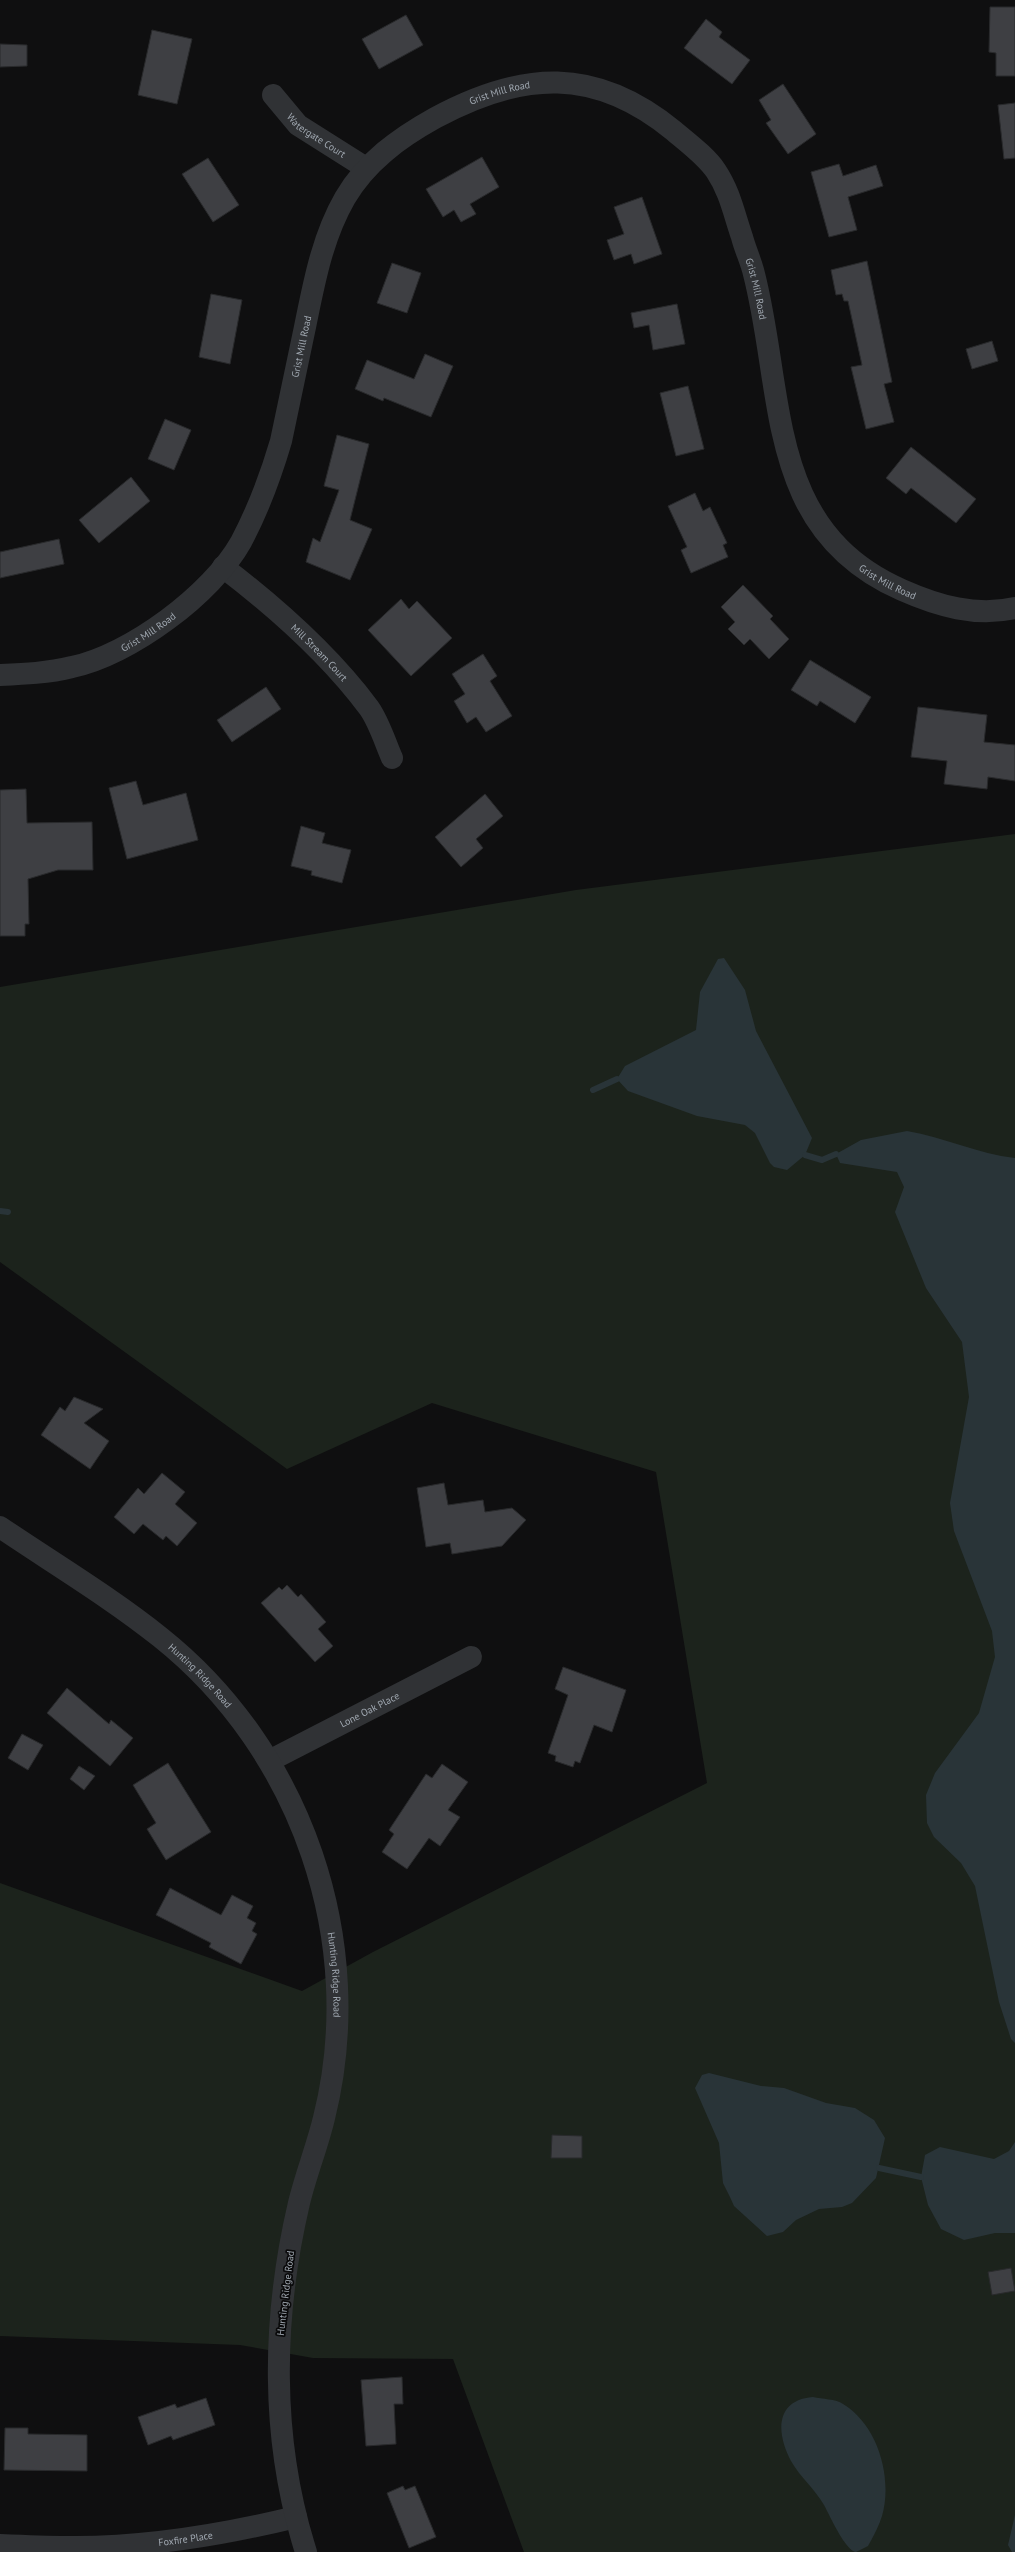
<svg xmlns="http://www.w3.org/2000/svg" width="1015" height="2552" viewBox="0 0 1015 2552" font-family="'PT Sans',sans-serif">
<rect width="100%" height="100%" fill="#0f0f10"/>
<!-- green -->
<path fill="#1c231c" d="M1015,834V2552H524L453,2359L313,2358L240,2345L0,2336V1883L302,1991L373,1952L707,1783L656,1472L432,1403L287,1469L0,1262V987L576,890Z"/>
<!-- water -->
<path fill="#293438" d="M724,958L745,990L756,1031L812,1138L805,1155L787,1170L774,1167L770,1163L755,1133L745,1125L697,1116L628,1091L617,1079L625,1066L696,1030L700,992L718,959Z
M907,1131C944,1137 978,1154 1015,1158V2043L1011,2039L999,2002L975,1886L961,1863L934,1837L927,1823L926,1795L935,1773L979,1713L995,1657L992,1631L954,1531L950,1503L969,1397L962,1342L926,1288L895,1212L904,1187L897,1172L840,1163L836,1154L861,1140Z
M709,2073L761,2086L784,2088L826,2103L855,2108L874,2120L885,2138L876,2178L852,2203L842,2207L819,2209L796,2220L783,2232L767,2236L734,2206L730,2197L723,2183L719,2143L695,2088L702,2075Z
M1015,2142V2233H995L964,2240L941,2229L928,2205L921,2177L925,2155L940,2147L994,2159L1009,2151Z
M813,2397C822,2399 836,2399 843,2404C878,2425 893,2478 882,2516C879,2526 873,2537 868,2546L856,2552C846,2552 829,2514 824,2505C815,2489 800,2477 791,2461C776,2433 775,2400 813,2397Z
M1015,2515V2552H1012L1008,2545Z"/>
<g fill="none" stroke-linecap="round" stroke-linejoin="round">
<!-- stream -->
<path stroke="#293438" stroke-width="6" d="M593,1090L617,1079
M805,1155L822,1160L836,1154
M0,1211L8,1212
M879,2168L921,2177"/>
</g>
<!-- building -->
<path fill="#3e3f43" stroke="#292a2c" d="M990,7H1015V76H996V53L989,52Z
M406,15L423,45L379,69L362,39Z
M706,19L722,32L719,37L750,60L732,84L684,48Z
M152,30L192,39L177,104L138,95Z
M0,44L27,45V66L0,67Z
M783,84L816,134L788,154L766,123L771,120L759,100Z
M1015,103V158L1004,159L998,105Z
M482,157L499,187L470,204L476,214L461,222L454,210L443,217L426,189Z
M208,158L239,205L213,222L182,174Z
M839,164L843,176L876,165L883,186L848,197L857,230L829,237L811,172Z
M642,197L662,254L634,264L631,254L614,260L607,240L624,234L614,207Z
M867,261L892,382L884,384L894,422L866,429L851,367L862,365L848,301H844L842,294L836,295L831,270Z
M392,263L421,273L407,313L377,303Z
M211,294L242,300L230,364L199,357Z
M677,304L685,344L653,350L649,325L634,328L631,313Z
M992,341L998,361L972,369L966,349Z
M425,354L453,366L431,417L384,398L383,401L355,389L367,360L414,379Z
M688,386L704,449L676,456L660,393Z
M165,419L191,430L174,470L148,459Z
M337,435L369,444L350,520L372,529L350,580L306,562L313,538L320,542L339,490L324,486Z
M911,447L976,499L956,523L911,488L906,494L886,478Z
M131,477L150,501L99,543L79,520Z
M695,493L703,511L710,507L727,543L723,545L728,557L691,573L681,550L687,547L668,506Z
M59,539L64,564L0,578V552Z
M743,585L773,616L770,619L789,639L769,659L750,639L744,645L728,629L735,622L721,607Z
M401,599L409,609L417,601L452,638L411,676L368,630Z
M483,654L497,676L490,681L512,716L486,732L476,717L467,723L454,701L465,694L452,674Z
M810,660L871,697L855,723L820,701L817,706L791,690Z
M266,687L281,709L232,742L217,720Z
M918,707L987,715L984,742L1015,745V781L988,777L987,789L944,784L947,761L911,757Z
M136,781L143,805L186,793L198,840L127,859L109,788Z
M26,789L27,823L92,822L93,870H58L28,879L29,924H25V936H0V790Z
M485,794L503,816L476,839L483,848L461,867L435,837Z
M301,826L325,833L322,843L351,850L342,883L311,875L312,871L291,866Z
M74,1397L103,1409L84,1423L109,1441L90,1469L41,1435L60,1407L65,1411Z
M162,1473L185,1492L175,1504L197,1523L177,1546L166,1536L163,1540L143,1524L134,1534L114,1517L138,1488L144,1494Z
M444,1483L448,1505L483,1500L485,1512L512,1508L526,1520L502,1546L452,1554L450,1543L426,1547L417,1488Z
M287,1585L298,1597L301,1594L326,1622L318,1629L333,1646L315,1662L261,1603L279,1587L282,1590Z
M563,1667L626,1690L612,1732L594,1725L580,1763L575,1761L573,1767L555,1761L556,1756L548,1753L568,1695L555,1689Z
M67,1688L109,1724L111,1720L133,1738L110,1766L47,1713Z
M22,1734L43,1745L28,1770L8,1758Z
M168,1763L211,1832L166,1860L147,1829L156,1823L133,1785Z
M442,1764L468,1782L448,1810L460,1817L440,1846L429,1838L407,1869L382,1852L394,1834L389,1830L426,1774L432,1778Z
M79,1766L95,1776L84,1790L70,1779Z
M170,1888L221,1915L232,1895L253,1906L247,1918L256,1923L252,1931L257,1934L241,1964L209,1947L211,1943L156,1915Z
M552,2135L582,2136V2158H551Z
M1011,2268L1015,2291L992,2295L988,2272Z
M402,2377L403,2404H394L396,2444L366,2446L361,2380Z
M206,2398L215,2425L173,2440L171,2436L148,2445L138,2417L175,2404L177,2408Z
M5,2428H28V2434L87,2435V2471L4,2470Z
M403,2486L405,2490L415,2486L436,2537L409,2548L387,2493Z"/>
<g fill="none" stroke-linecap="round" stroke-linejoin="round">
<!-- minor -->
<g stroke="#303235" stroke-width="22">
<path id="s1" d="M273,95L298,125L366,168"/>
<path id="s2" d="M223,567C274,606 331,657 369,708C379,722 385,742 392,758"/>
<path id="s3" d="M0,675C24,674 48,673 72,667C130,655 212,594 241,542C258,510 271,475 281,441C289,403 297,365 305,327C314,283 322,238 345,198C366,162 399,138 435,118C522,71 595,66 674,131C688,143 706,156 716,171C730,192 734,214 742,237C745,249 751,261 754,274C785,395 765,530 902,590C938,606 976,617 1015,608"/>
<path id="s4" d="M269,1761L471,1657"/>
<path id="s5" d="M0,2545C22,2546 45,2547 67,2547C143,2548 222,2535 296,2517"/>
</g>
<!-- tertiary -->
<path stroke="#303235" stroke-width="22" id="s6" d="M0,1527C53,1563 110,1597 160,1637C302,1750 368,1942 324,2118C317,2147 306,2174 299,2203C272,2318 270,2439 306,2552"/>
</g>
<g text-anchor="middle" stroke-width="3.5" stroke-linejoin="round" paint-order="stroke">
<!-- street labels -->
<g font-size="10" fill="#a0a8b1" stroke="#0a0a0b">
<text dy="4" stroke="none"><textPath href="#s3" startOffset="840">Grist Mill Road</textPath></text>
<text dy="4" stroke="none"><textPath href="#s1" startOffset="60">Watergate Court</textPath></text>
<text dy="4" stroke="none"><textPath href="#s3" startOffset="1211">Grist Mill Road</textPath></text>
<text dy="4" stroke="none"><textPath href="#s3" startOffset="493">Grist Mill Road</textPath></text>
<text dy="4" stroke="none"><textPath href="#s3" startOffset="1547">Grist Mill Road</textPath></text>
<text dy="4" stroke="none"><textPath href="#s3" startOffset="157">Grist Mill Road</textPath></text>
<text dy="4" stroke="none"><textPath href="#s2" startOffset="129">Mill Stream Court</textPath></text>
<text dy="4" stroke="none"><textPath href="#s6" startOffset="250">Hunting Ridge Road</textPath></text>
<text dy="4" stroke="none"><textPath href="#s4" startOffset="113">Lone Oak Place</textPath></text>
<text dy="4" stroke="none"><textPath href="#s6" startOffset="586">Hunting Ridge Road</textPath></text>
<text transform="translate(285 2293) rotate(-83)" y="4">Hunting Ridge Road</text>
<text dy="4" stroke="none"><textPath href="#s5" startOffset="186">Foxfire Place</textPath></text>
</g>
</g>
</svg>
